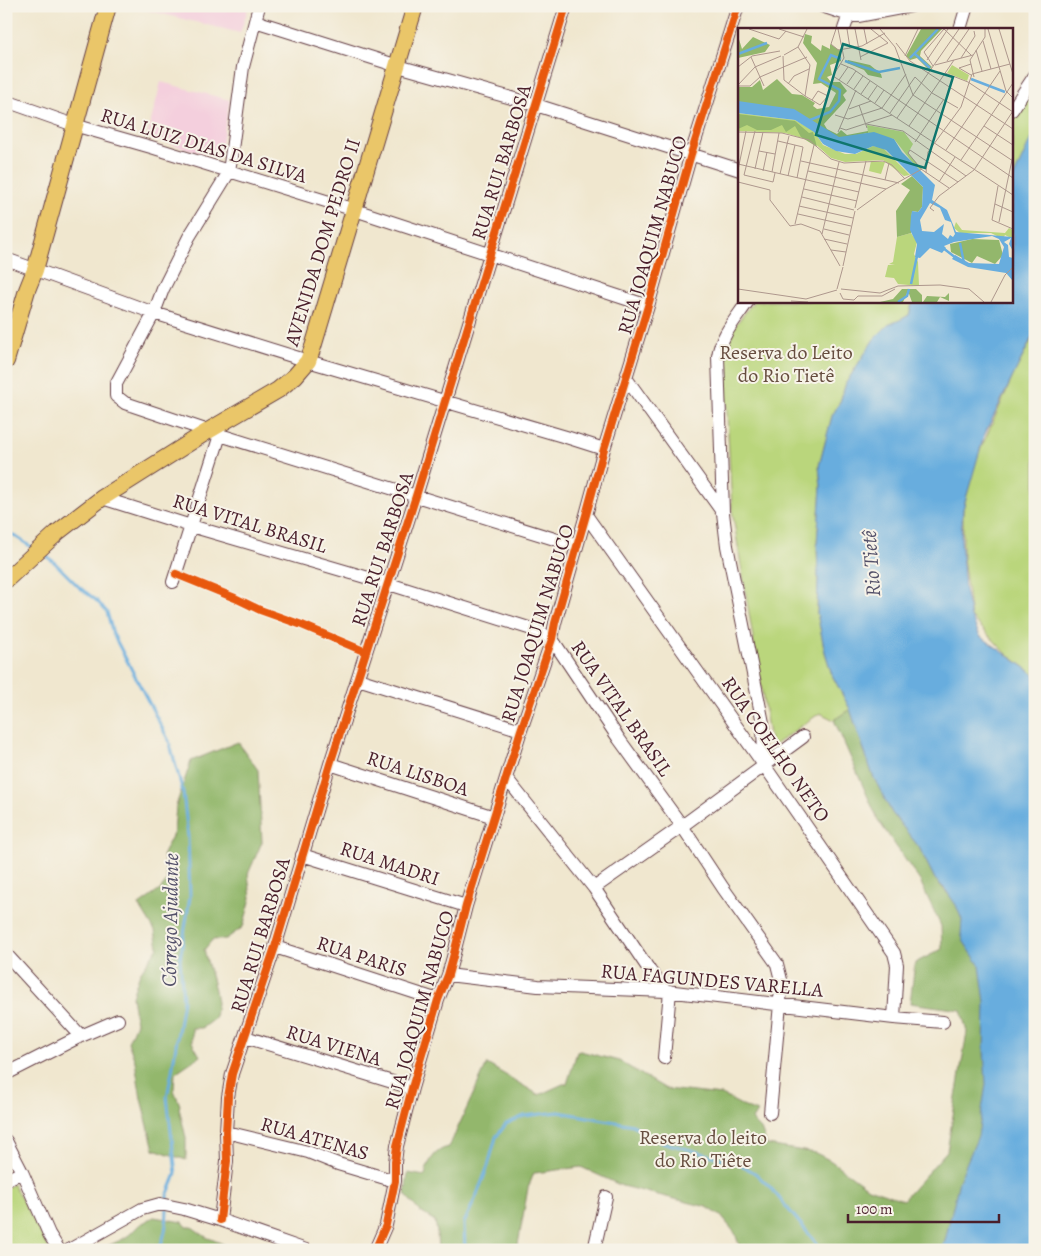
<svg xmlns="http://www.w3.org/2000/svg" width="1041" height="1256" viewBox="0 0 1041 1256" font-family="Alegreya,serif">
<rect width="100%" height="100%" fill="#f7f3e8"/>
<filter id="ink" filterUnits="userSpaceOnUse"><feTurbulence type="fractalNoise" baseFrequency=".02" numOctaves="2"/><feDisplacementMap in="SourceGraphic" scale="10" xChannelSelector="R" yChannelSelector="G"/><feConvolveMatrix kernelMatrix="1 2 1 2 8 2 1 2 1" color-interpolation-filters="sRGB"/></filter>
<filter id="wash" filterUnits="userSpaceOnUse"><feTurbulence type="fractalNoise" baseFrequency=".0096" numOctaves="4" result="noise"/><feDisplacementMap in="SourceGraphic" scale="20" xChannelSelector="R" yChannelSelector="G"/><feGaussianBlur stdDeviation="1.12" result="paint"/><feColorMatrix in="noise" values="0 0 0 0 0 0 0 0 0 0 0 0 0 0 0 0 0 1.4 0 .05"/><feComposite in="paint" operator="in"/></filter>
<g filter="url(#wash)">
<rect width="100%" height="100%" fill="#f0e7cf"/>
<!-- built -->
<path fill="#f4cfdd" d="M130,6H249L240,33Z
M161,82L230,100L220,152L215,157L147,137Z"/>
<!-- green -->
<path fill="#bad67c" stroke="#827a54" d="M1035,71V137L1012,180V109Z
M754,301H911L912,304L909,315L902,319L888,325L874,339L846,383L840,402L832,416L819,466L821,487L817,543L818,578L817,613L825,652L832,675L850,709L834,720L820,713L771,747L732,510L724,356L728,335Z
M1035,333V676L1030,671L1007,654L971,617L963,557V509L978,455L1015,372Z
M13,1184L50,1250H6V1188Z"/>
<!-- forest -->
<path fill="#93b76c" stroke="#6e6b4c" d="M850,709L873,776L892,813L919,847L935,879L1009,964L959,1250H738L739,1245L735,1233L721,1216L707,1207L622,1186L581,1167L534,1173L528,1188L517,1250H438L437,1232L435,1221L419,1211L405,1194L408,1173L425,1176C427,1163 435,1149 449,1147L487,1064L539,1095L563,1084H567L577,1052L580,1051L619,1061L666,1089L722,1095L749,1109L757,1112L752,1120L761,1129L767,1145L816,1153L831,1161L868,1188L903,1200L947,1151L967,1032L961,1010L910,1003L915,963L942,949L941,926L920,881L878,820L834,720Z
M238,742L258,770L262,842L248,874L251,898L243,927L226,939L212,940L204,950L215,990L217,1003L215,1018L202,1028H192V1042L200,1056L175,1073L174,1090L180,1105L179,1108L186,1138V1160L154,1149L141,1099L135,1061L128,1042L136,1023L132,996L140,973L158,947L155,931L139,905L160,890L167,881L163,854L174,832L176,806L191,761Z
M154,1217L183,1222L187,1227H192L206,1237L223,1244V1250H99L123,1239L129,1235L139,1225Z"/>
<!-- water -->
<path fill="#68adde" stroke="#596684" d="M1035,134V331L984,436L963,509L961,538L965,590L971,617L980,636L1030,671L1035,676V1250H941L945,1241L959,1181L978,1136L986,1084L984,1051L985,1002L980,966L964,942L961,934L962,920L956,905L945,889L935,879L919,847L892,813L873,776L850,709L832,675L825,652L817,613L818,578L817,543L821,487L819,466L832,416L840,402L846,383L874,339L888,325L902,319L909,315L912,304L911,301H931L933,302L937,301H1012V181L1028,145Z"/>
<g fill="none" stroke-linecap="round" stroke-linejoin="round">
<!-- stream -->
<path stroke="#68adde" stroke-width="3" d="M6,532L10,533L33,548
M43,554L54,562L79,587L97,601L107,612L113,634L169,741L183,792L188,836L190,897L180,959L183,1000L172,1071L167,1097L176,1174L167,1196V1203
M159,1250C165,1237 167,1223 167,1209
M465,1250L464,1223L476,1197L488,1166L496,1137L506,1124L524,1116L559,1112L633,1125L658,1141L738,1163L755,1173L770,1187L822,1250"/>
</g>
</g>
<g filter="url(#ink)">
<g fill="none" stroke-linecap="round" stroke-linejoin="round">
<!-- minor casing -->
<g stroke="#633d44" stroke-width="14">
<path id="minor" d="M259,6L243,67L229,172L189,237L163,289L154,313L116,384V396L125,403L220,435L577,546
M822,6L849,15L858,16L911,6
M255,21L398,66L536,105L740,170
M844,29L852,6
M960,29L967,6
M6,101L74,125L151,147L355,210L648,306
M1012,110L1035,75
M6,259L154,313L308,361L566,437L604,449
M748,301C736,319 721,335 718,356L723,513L727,546L763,723L764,765
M626,378L723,513
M102,498L191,526L389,584L535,630L552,639L619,739L682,826L723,888L777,964L781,980L780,1004L770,1113
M586,515L764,765L894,953L897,965L894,1018
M173,582L220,435
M358,679L521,730
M330,764L494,817
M507,779L594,888L650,971L666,991
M302,855L466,906
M594,888L682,826L803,737
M275,947L438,1000
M6,954L81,1036
M448,975L538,986L666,991L894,1018L943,1022
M245,1037L412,1088
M664,1058L670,991
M6,1074L81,1036L118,1020
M226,1132L308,1152L338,1164L395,1181
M6,1141L22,1172L49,1234L59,1250
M6,1180L22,1172
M220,1220L227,1161L226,1132L228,1097L232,1074L275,947L330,764L416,496L566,6
M69,1250L142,1209L160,1204L184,1209L220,1220L306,1250
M375,1250L386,1225L395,1181V1162L397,1146L412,1088L438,1000L448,975L453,957L466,906L521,730L552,639L555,623L586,515L604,449L648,306L691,154L738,6
M594,1250L606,1197"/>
</g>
<!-- major casing -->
<g stroke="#633d44" stroke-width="18">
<path id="major" d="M6,361L27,290L35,270L108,6
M6,580L58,532L102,498L208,431L278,390L295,376L308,361L313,347L415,6"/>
</g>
<!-- minor -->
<use href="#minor" stroke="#fff" stroke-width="12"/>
<!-- major -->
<use href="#major" stroke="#eac669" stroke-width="16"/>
<!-- cycleway casing -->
<g stroke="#f7f3e8" stroke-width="11">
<path id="cycleway" d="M176,574L235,598L260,610L302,625L366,652
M220,1220L227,1161L226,1132L228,1097L232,1074L275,947L330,764L416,496L566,6
M375,1250L386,1225L395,1181V1162L397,1146L412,1088L438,1000L448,975L453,957L466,906L521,730L552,639L555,623L586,515L604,449L648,306L691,154L738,6"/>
</g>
<!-- cycleway -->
<use href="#cycleway" stroke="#e8590c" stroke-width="8"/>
</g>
</g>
<g text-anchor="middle" stroke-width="4" stroke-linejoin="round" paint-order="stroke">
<!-- street labels -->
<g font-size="20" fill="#4a1f2b" stroke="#f7f3e8">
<text transform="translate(204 145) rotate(17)" y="7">RUA LUIZ DIAS DA SILVA</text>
<text transform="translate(501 162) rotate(-73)" y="7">RUA RUI BARBOSA</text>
<text transform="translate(652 235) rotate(-74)" y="7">RUA JOAQUIM NABUCO</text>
<text transform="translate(322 242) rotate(-73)" y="7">AVENIDA DOM PEDRO II</text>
<text transform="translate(250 523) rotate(17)" y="7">RUA VITAL BRASIL</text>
<text transform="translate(382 549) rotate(-72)" y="7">RUA RUI BARBOSA</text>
<text transform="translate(537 623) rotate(-73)" y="7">RUA JOAQUIM NABUCO</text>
<text transform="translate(622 708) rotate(55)" y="7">RUA VITAL BRASIL</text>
<text transform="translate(776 749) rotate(55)" y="7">RUA COELHO NETO</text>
<text transform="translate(418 773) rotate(18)" y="7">RUA LISBOA</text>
<text transform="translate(390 863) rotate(18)" y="7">RUA MADRI</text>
<text transform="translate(260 935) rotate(-73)" y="7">RUA RUI BARBOSA</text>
<text transform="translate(362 956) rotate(18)" y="7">RUA PARIS</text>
<text transform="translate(712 980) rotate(5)" y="7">RUA FAGUNDES VARELLA</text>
<text transform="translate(419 1010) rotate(-74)" y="7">RUA JOAQUIM NABUCO</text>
<text transform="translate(334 1045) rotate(17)" y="7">RUA VIENA</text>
<text transform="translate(315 1138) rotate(16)" y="7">RUA ATENAS</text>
</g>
<!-- park labels -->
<g font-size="20" fill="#664d3f" stroke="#f7f3e8">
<text x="786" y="359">Reserva do Leito<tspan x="786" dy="23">do Rio Tietê</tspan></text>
<text x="703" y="1144">Reserva do leito<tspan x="703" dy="23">do Rio Tiête</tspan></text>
</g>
<!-- water labels -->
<g font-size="21" font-style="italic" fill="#54516a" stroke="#f7f3e8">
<text transform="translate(871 564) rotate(-94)" y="7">Rio Tietê</text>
<text transform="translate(170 920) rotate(-89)" y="7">Córrego Ajudante</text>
</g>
</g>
<!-- overview -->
<g transform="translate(738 28)">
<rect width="275" height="275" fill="#f0e7cf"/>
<path d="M214,37L231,47L229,53L209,45ZM0,85L57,92L76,103L85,117L107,126H118L135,118L145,120L172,147L166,148L145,132L107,134L93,130L74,113L47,105L0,103ZM129,97L166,104L175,116L170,125L184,141L181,143L156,111L130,105ZM133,133L147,134L143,146L131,143ZM218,194L224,202L267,205L271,200L275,202V211L267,207L265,211L253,205H222L216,200ZM173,205L179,214L176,226L180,234L181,258L160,256L156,250L147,249L150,237H157L151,236L155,234L159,209Z" fill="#bad67c"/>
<path d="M183,1H204L183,23L182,28L194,39L191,42L179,30L172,32L168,28ZM67,6L74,8L73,15L83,23L84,17L92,21V16L103,23V33L92,37L94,47L89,49L93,54H102L109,63L105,67L108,72L86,96L89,101L99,106L103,102L109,107L130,103V105L101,111L76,96L0,77V59H14L22,52L25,62L39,51L54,66L64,67L77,75L75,78L79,81L91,79L98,65L83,55L75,56L79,35L65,15ZM0,8L4,21L15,9L32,17L27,24L0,30ZM110,32L132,37L143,46L144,50L130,47L126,42L109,35ZM0,86L57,93L71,105L75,104L79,119L63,109L57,98L48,104L44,97L33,102H19L9,97L0,101ZM174,148L185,159L184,179L180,184L174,183L173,205L159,209L158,183L172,162L163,156ZM234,211L261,212L265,227L257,236L239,228L234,235L213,224L212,216ZM164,261H178L184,267V274H174L170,263L165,274H142L155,271ZM211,265V273L202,269L199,274H185L189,268L207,269Z" fill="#93b76c"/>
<path d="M0,73L56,81L101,109L136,104L156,111L164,124L197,157L194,172L209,182L218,204L274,209L275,223L271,216L273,210L266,214L270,217L271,229L275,230V253L268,245L230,239L214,231L217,227L231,235L261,236L266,219L261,211L254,208L216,214L206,218L208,220L204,225L192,220L182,230L177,229L179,216L172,202L173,188L174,183L180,184L184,179L185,159L148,122L135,118L117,126L98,123L85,116L76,104L57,92L0,85ZM192,175L202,180L207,192L213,194L217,206L215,209L212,207L210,211L204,206L206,196L196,204L184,203L182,192Z" fill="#68adde" fill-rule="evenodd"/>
<path fill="none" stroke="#68adde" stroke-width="2.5" d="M0,26L29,15M177,26L192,40M172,30L200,1M107,33L141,44L162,40M233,51L267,64M72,92L92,84L101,73L102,62L81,51L93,27L103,31M222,215L226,235M205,220L218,230M173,256L179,228M160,274L169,268L171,261"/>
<path fill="none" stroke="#ae978d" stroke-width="1" d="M11,1L41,11L48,3M41,1L66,9M98,1L93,16L100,22L124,18L147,5M100,1L106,30L95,48L275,167M109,1L112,20M117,1L123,32M126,1L129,16M142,1L157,19L175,67L275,133M206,1L233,27M250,1L268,63L275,70M261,1L275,46M245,13L253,41M158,15L172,33L275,101M60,19L72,37L67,68M238,22L244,43M46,27L60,19L69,1M45,28L46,52L67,68L74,72L82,77L90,68L80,63L74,72M167,28L180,1M13,29L26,58M122,29L150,15L133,1M223,30L237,8L236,3M189,32L210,1M209,33L231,1M103,36L115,41L275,150M233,36L221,40L233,47M197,37L235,27M195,38L186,24L206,1M0,39L14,28L42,23M207,45L230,54L275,84M236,49L232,32L247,9V1M101,52L110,39M50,56L56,48L71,41M109,56L118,43M0,57L17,39L43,28M0,58H12L22,49L69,29M116,61L125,48M123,66L132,53M130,71L139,58M137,75L146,62M121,77L129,100M111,81L133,73M152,85L177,49L194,65L220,80M97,87L110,91L144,80L168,46M159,90L221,1M128,96L165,103L228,148M171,98L216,32M246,98L275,117M102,100L108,102L154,87M17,103L6,147L35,154L37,145M0,104L44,105L71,112L93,131L106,135L145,133L154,137L167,151M100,104L118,62M40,113L65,119L59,150M177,114L206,71M208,122L262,43M21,123L37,126M223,132L275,55M63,133L161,155M0,136L121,164M17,141L25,104M0,142L8,103M25,143L29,124M70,143L148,161M34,144L41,105M188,145L190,124L223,79L234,46L272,36M42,146L51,108M50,148L57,117M147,152L151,135M0,154L32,162V172L52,198L63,196L82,203L102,238M201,154L217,129M260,158L254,192L275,201M211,160L183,141L170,125L172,122L220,154M66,161L119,173M64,169L116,182M257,176L275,184M61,178L115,190M117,180L128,133M119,182L148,161L184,141M196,183L192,180L201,168L236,142L275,83M60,186L113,198M261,194L275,127M57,196L76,117M86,201L111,207M84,206L101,134M86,211L109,216M93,222L108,224M105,238L117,183M0,261L68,271L99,262M99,261L105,239M103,261L142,265L160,258L202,257L231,261L246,274M102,265L105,271L116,272L120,268H144L157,261M53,273L70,274M253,274L267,247L275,239"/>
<path fill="#0f766e" fill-opacity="0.15" stroke="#0f766e" stroke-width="2.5" d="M105,16L215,49L187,140L78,107Z"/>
<rect width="275" height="275" fill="none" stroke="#4a1f2b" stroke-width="2.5"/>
</g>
<!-- margin -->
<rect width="1041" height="1256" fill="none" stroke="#f7f3e8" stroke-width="25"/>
<!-- scale -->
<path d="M848 1214v8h151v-8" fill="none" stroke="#4a1f2b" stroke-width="2.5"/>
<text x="856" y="1214" font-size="15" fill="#4a1f2b" stroke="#f7f3e8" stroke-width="4" paint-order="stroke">100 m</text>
</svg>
